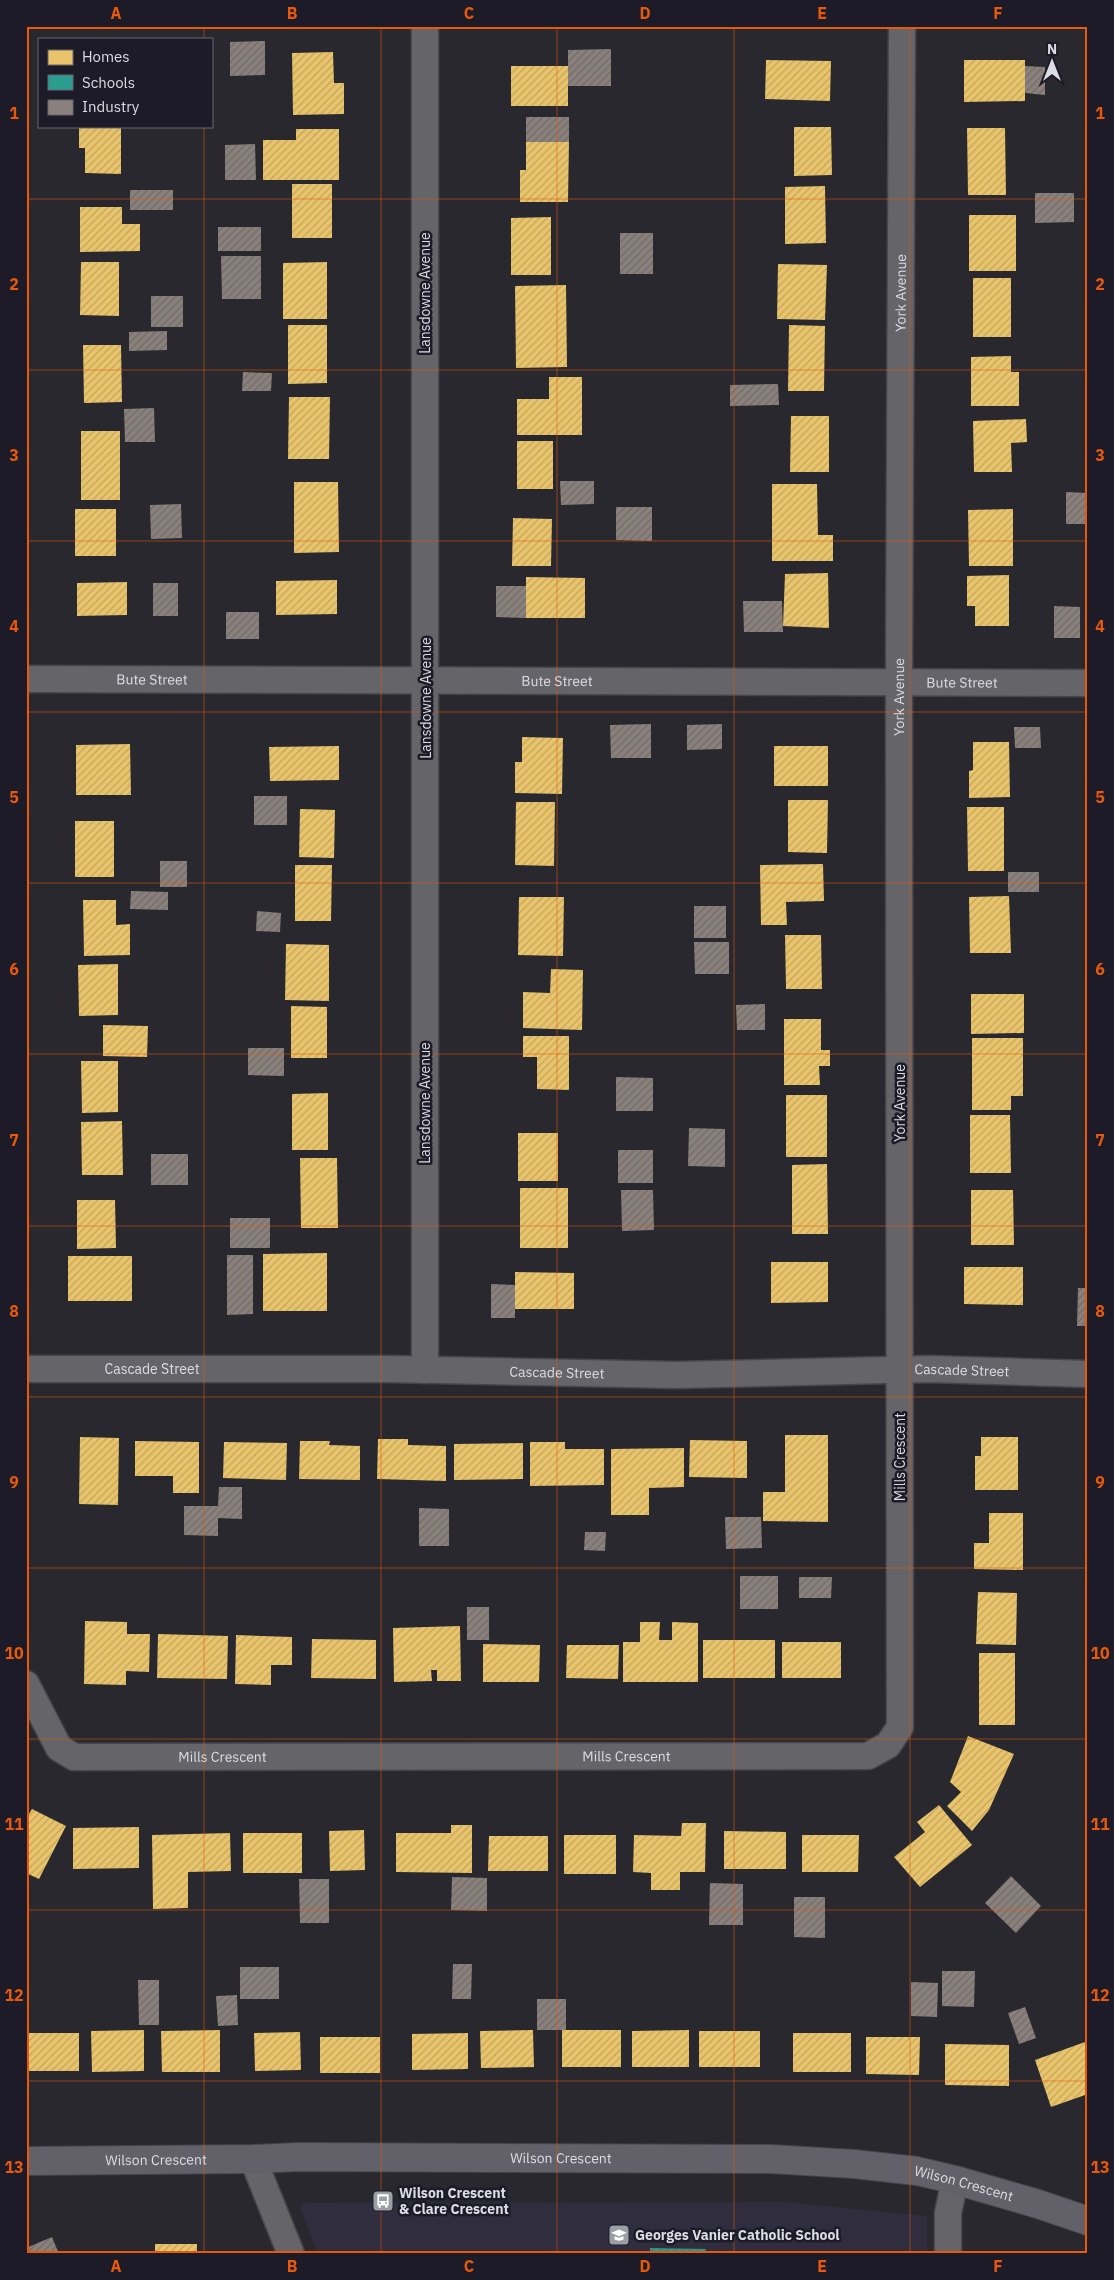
<svg xmlns="http://www.w3.org/2000/svg" width="1114" height="2280" viewBox="0 0 1114 2280" font-family="'IBM Plex Sans',sans-serif">
<defs>
<pattern id="homes-hatch" width="6" height="6" patternUnits="userSpaceOnUse" patternTransform="scale(1.25)"><rect width="6" height="6" fill="#e9c46a"/><path d="M-1 1l2-2M0 6l6-6M5 7l2-2" fill="none" stroke="#bfa460"/></pattern>
<pattern id="schools-hatch" width="6" height="6" patternUnits="userSpaceOnUse" patternTransform="scale(1.25)"><rect width="6" height="6" fill="#2a9d8f"/><path d="M-1 1l2-2M0 6l6-6M5 7l2-2" fill="none" stroke="#318278"/></pattern>
<pattern id="industry-hatch" width="6" height="6" patternUnits="userSpaceOnUse" patternTransform="scale(1.25)"><rect width="6" height="6" fill="#8a817c"/><path d="M-1 1l2-2M0 6l6-6M5 7l2-2" fill="none" stroke="#716b68"/></pattern>
</defs>
<rect width="100%" height="100%" fill="#28282e"/>
<!-- built -->
<path fill="#2f2d3e" d="M785,2202L927,2216V2254H318L301,2209L302,2203Z"/>
<!-- homes -->
<path fill="url(#homes-hatch)" d="M333,52L334,83H344V114L293,115L292,53Z
M766,60L831,61L830,101L765,99Z
M964,60H1025V101L964,102Z
M511,66H568V106H511Z
M79,126H121V174L85,173V148H79Z
M794,127H831L832,175L794,176Z
M967,128H1005L1006,195H968Z
M296,129H339V180H263V140H296Z
M526,142H569L568,202H520V170H526Z
M292,184H332V238H292Z
M825,186L826,243L785,244V187Z
M80,207H122V224H140V251L80,252Z
M969,215H1016V271H969Z
M551,217V275H511V218Z
M81,262H119V316L80,315Z
M327,262V319H283V263Z
M778,264L827,265L825,320L777,319Z
M973,278H1011V337H973Z
M566,285L567,367L516,368L515,286Z
M288,325H327V383L288,384Z
M789,325L825,326L824,391H788Z
M83,345H121L122,402L84,403Z
M1011,356V372H1019V406H971V357Z
M549,377H582V435H517V399H549Z
M289,397H330L329,459H288Z
M791,416H829V472H790Z
M1026,419L1027,442L1011,443L1012,472H974L973,421Z
M81,431H120V500H81Z
M517,441H553V489H517Z
M294,482H338L339,552L294,553Z
M772,484H817L818,535H833V561H772Z
M75,509H116V556H75Z
M1013,509V566H969L968,510Z
M513,518L552,519L551,566H512Z
M828,573L829,628L783,626L785,574Z
M1009,575V626H975V606H967V576Z
M526,577L585,578V618H526Z
M337,580V614L276,615V581Z
M127,582V615L77,616V583Z
M522,737L563,738L562,794L515,793V762H522Z
M973,742H1009L1010,797L969,798V771L973,770Z
M130,744L131,795H76V745Z
M339,746V780L270,781L269,747Z
M774,746H828V786H774Z
M788,800H828L827,853L788,852Z
M516,802H555L554,866L515,865Z
M967,807H1004V871H968Z
M300,809L335,810L334,858L299,857Z
M75,821H114V877H75Z
M823,864L824,901L786,902L787,925H761L760,865Z
M295,865H332L331,921H295Z
M1009,896L1011,953H970L969,897Z
M519,897H564L563,956L518,955Z
M83,900H116V925L130,924V955L84,956Z
M785,935H821L822,989H786Z
M286,944L329,945V1001L285,1000Z
M118,964V1015L79,1016L78,965Z
M551,969L583,970L582,1030L523,1028V992L550,993Z
M971,994H1024V1033L971,1034Z
M291,1006L327,1007V1058H291Z
M784,1019H821V1050H830V1066H819L820,1085H784Z
M103,1025L148,1026L147,1057L103,1056Z
M523,1036H569V1090L537,1089V1057H523Z
M972,1038H1023V1096H1011V1110H972Z
M81,1061H118V1112L82,1113Z
M328,1093V1150H292V1094Z
M786,1095H827V1157H786Z
M970,1115H1010L1011,1173H970Z
M122,1121L123,1175H82L81,1122Z
M518,1133H558V1181H518Z
M300,1158H337L338,1228H301Z
M827,1164L828,1234H792V1165Z
M520,1188H568V1248H520Z
M971,1190H1013L1014,1245H971Z
M77,1200H115L116,1248L77,1249Z
M327,1253V1311H263V1254Z
M68,1256H132V1301H68Z
M771,1262H828V1302L771,1303Z
M964,1267H1023V1305L964,1304Z
M515,1272L574,1273V1309H515Z
M785,1435H828V1522L763,1521V1492H785Z
M80,1437L119,1438L118,1505L79,1504Z
M981,1437H1018V1490H975V1456H981Z
M378,1439H408V1445L446,1446V1481L377,1479Z
M690,1440L747,1441V1478L689,1477Z
M135,1441L199,1442V1493H173V1476H135Z
M300,1441H330L329,1445L360,1446V1480L299,1479Z
M224,1442L287,1443L286,1480L223,1478Z
M530,1442H565V1449H604V1485L530,1486Z
M523,1443V1479L454,1480V1444Z
M684,1448V1487L649,1488V1515H611V1449Z
M989,1513H1023V1570L974,1569V1543H989Z
M978,1592L1017,1593L1016,1645L976,1644Z
M85,1621L127,1622V1634H150L149,1672L126,1671V1685L84,1684Z
M640,1622H660L659,1640H672V1622L698,1623V1682H623V1642H640Z
M460,1626L461,1681H437V1670H431L432,1681L394,1682L393,1628Z
M158,1634L228,1636L227,1679L157,1678Z
M236,1635L292,1637V1665H271V1685L235,1684Z
M312,1639L376,1640V1679L311,1678Z
M703,1640H775V1678H703Z
M782,1642H841V1678H782Z
M483,1644L540,1645L539,1682H483Z
M567,1645H619L618,1679L566,1678Z
M979,1653H1015V1725H979Z
M968,1736L1014,1754L989,1810L972,1831L947,1806L961,1792L950,1782Z
M939,1805L972,1845L920,1887L894,1857L925,1832L917,1822Z
M32,1809L66,1826L39,1879L26,1873V1819Z
M682,1823H706L705,1872H680V1890H651V1873L633,1872L634,1835L681,1836Z
M451,1825H472V1873L396,1872V1833H451Z
M139,1827V1868L73,1869V1828Z
M364,1830L365,1870L330,1871L329,1831Z
M724,1831L786,1832V1869H724Z
M230,1833L231,1871L188,1872V1908L153,1909L152,1835Z
M243,1833H302V1873H243Z
M564,1835H616V1874H564Z
M802,1835H859L858,1872H802Z
M489,1836H548V1871H488Z
M144,2030V2071L92,2072L91,2031Z
M220,2030V2072H162L161,2031Z
M533,2030L534,2067L481,2068L480,2031Z
M562,2030H621V2067H562Z
M689,2030V2067H632V2031Z
M699,2031H760V2067H699Z
M300,2032L301,2070L255,2071L254,2033Z
M26,2033H79V2071H26Z
M468,2033V2069L412,2070V2034Z
M793,2033H851V2072H793Z
M320,2037H380V2073H320Z
M866,2037H920L919,2075L866,2074Z
M1085,2042L1088,2050V2094L1051,2107L1035,2060Z
M945,2044L1009,2045V2086L945,2085Z
M155,2244H197V2254H155Z"/>
<!-- schools -->
<path fill="url(#schools-hatch)" d="M650,2248L706,2249V2254H650Z"/>
<!-- industry -->
<path fill="url(#industry-hatch)" d="M265,41V75L230,76V42Z
M611,49V86H568V50Z
M1025,66L1045,67V95L1025,93Z
M526,117H569V142H526Z
M255,144L256,180H225V145Z
M130,190H173V210H130Z
M1035,193H1074V222L1035,223Z
M218,227H261V251H218Z
M620,233H653V274H620Z
M221,256H261V299H222Z
M151,296H183V327H151Z
M167,331V350L129,351V332Z
M243,372L272,373L271,391H242Z
M778,384L779,405L730,406V385Z
M154,408L155,442H125L124,409Z
M560,481H594V504L561,505Z
M1066,492L1088,493V524H1066Z
M181,504L182,538L151,539L150,505Z
M616,507H652V541L616,540Z
M153,583H178V616H153Z
M496,586H526V618L496,617Z
M743,601H782L783,632H744Z
M1054,606L1080,607V638H1054Z
M226,612H259V639H226Z
M651,724V758H611L610,725Z
M722,724V749L687,750V725Z
M1014,727H1040L1041,748H1015Z
M254,796H287V825H254Z
M160,861H187V887H160Z
M1008,872H1039V892H1008Z
M131,891L168,892V910L130,909Z
M694,906H726V938H694Z
M257,911L281,913L280,932L256,931Z
M694,942H729V974H695Z
M765,1004V1030H737L736,1005Z
M248,1048H284V1076L248,1075Z
M616,1077L653,1078V1111H616Z
M689,1128L725,1129V1167L688,1166Z
M618,1150H653V1183H618Z
M151,1154H188V1185H151Z
M621,1190H653L654,1230L622,1231Z
M230,1218H270V1248H230Z
M227,1255H253V1314L227,1315Z
M491,1284L515,1285V1318H491Z
M1078,1288H1088V1326H1077Z
M219,1487H242V1519L218,1518V1536L184,1535V1506H218Z
M419,1508L449,1509V1546H419Z
M725,1517H761L762,1548L726,1549Z
M585,1532H606L605,1551L584,1550Z
M740,1576H778V1609H740Z
M799,1577H832L831,1598H799Z
M467,1607H489V1640H467Z
M1011,1876L1041,1906L1016,1933L985,1903Z
M452,1877L487,1878V1911L451,1910Z
M299,1879H329V1923H300Z
M710,1883L743,1884V1925H709Z
M794,1897H825V1938L794,1937Z
M453,1964H472L471,1999H452Z
M240,1967H279V1999H240Z
M942,1971H975L974,2007L942,2006Z
M138,1980H159V2025H139Z
M911,1982L938,1983L937,2017L911,2016Z
M237,1995L238,2025L218,2026L216,1996Z
M537,1999H566V2030H537Z
M1025,2007L1036,2038L1019,2044L1008,2013Z
M52,2237L59,2254H26V2248Z"/>
<g fill="none" stroke-linecap="round" stroke-linejoin="round">
<!-- street casing -->
<g stroke="#46454b" stroke-width="29">
<g id="street">
<path d="M425,26V1370"/>
<path id="s1" d="M26,679L1088,683"/>
<path id="s2" d="M26,1369H388L676,1375L930,1369L1088,1374"/>
<path id="s3" d="M26,1684L59,1748L74,1757L868,1756L888,1745L900,1727L899,682L902,26"/>
<path d="M253,2159L291,2254"/>
<path d="M948,2254V2213L955,2180"/>
</g>
</g>
<!-- secondary casing -->
<g stroke="#46454b" stroke-width="30">
<g id="secondary">
<path id="s4" d="M26,2161L253,2159L300,2157L771,2159L854,2164L917,2171L955,2180L1038,2204L1088,2221"/>
</g>
</g>
<!-- street -->
<use href="#street" stroke="#646469" stroke-width="26"/>
<!-- secondary -->
<use href="#secondary" stroke="#626169" stroke-width="28"/>
</g>
<!-- grid -->
<path fill="none" stroke="#e8590c" stroke-width="1" stroke-opacity="0.55" d="M204,26V39M381,26V2254M557,26V2254M734,26V2254M910,26V2254M204,126V2254M26,199H1088M26,370H1088M26,541H1088M26,712H1088M26,883H1088M26,1054H1088M26,1226H1088M26,1397H1088M26,1568H1088M26,1739H1088M26,1910H1088M26,2081H1088"/>
<!-- icons -->
<defs>
<g id="bus-square" transform="scale(1.125)"><rect x="-9" y="-9" width="18" height="18" rx="4" fill="#9d9da4" stroke="#1c1b27"/><path d="M-5-6H5V4H4V6H2V4H-2V6H-4V4H-5ZM-3.5-4V0h7V-4ZM-3.5 1.2v1.5H-2V1.2ZM2 1.2v1.5H3.5V1.2Z" fill="#fff"/></g>
<g id="school-square" transform="scale(1.125)"><rect x="-9" y="-9" width="18" height="18" rx="4" fill="#9d9da4" stroke="#1c1b27"/><path d="M0-5L7-2L0 1L-7-2ZM-4 1L0 2.5L4 1V4Q0 6-4 4Z" fill="#fff"/></g>
</defs>
<g fill-rule="evenodd">
<use href="#bus-square" x="383" y="2201"/>
<use href="#school-square" x="619" y="2235"/>
</g>
<g text-anchor="middle" stroke-width="5" stroke-linejoin="round" paint-order="stroke">
<!-- street labels -->
<g font-size="14" fill="#dcdce4" stroke="#1c1b27">
<text transform="translate(425 293) rotate(-90)" y="5">Lansdowne Avenue</text>
<text dy="5" stroke="none"><textPath href="#s3" startOffset="2362">York Avenue</textPath></text>
<text dy="5" stroke="none"><textPath href="#s1" startOffset="126">Bute Street</textPath></text>
<text dy="5" stroke="none"><textPath href="#s1" startOffset="531">Bute Street</textPath></text>
<text dy="5" stroke="none"><textPath href="#s1" startOffset="936">Bute Street</textPath></text>
<text transform="translate(426 698) rotate(-90)" y="5">Lansdowne Avenue</text>
<text dy="5" stroke="none"><textPath href="#s3" startOffset="1958">York Avenue</textPath></text>
<text transform="translate(425 1103) rotate(-90)" y="5">Lansdowne Avenue</text>
<text transform="translate(900 1103) rotate(-90)" y="5">York Avenue</text>
<text dy="5" stroke="none"><textPath href="#s2" startOffset="126">Cascade Street</textPath></text>
<text dy="5" stroke="none"><textPath href="#s2" startOffset="936">Cascade Street</textPath></text>
<text dy="5" stroke="none"><textPath href="#s2" startOffset="531">Cascade Street</textPath></text>
<text transform="translate(900 1457) rotate(-90)" y="5">Mills Crescent</text>
<text dy="5" stroke="none"><textPath href="#s3" startOffset="238">Mills Crescent</textPath></text>
<text dy="5" stroke="none"><textPath href="#s3" startOffset="642">Mills Crescent</textPath></text>
<text dy="5" stroke="none"><textPath href="#s4" startOffset="535">Wilson Crescent</textPath></text>
<text dy="5" stroke="none"><textPath href="#s4" startOffset="130">Wilson Crescent</textPath></text>
<text dy="5" stroke="none"><textPath href="#s4" startOffset="940">Wilson Crescent</textPath></text>
</g>
<!-- poi labels -->
<g font-size="14" font-weight="bold" fill="#dcdce4" stroke="#1c1b27" text-anchor="start">
<text x="399" y="2198">Wilson Crescent<tspan x="399" dy="16">&amp; Clare Crescent</tspan></text>
<text x="635" y="2240">Georges Vanier Catholic School</text>
</g>
</g>
<!-- border -->
<rect width="1114" height="2280" fill="none" stroke="#1c1b27" stroke-width="55"/>
<!-- legend -->
<rect x="38" y="38" width="175" height="90" fill="#1c1b27" stroke="#696873"/>
<rect x="48" y="50" width="25" height="15" fill="#e9c46a" stroke="#696873"/>
<text x="82" y="62" font-size="15" fill="#dcdce4">Homes</text>
<rect x="48" y="75" width="25" height="15" fill="#2a9d8f" stroke="#696873"/>
<text x="82" y="88" font-size="15" fill="#dcdce4">Schools</text>
<rect x="48" y="100" width="25" height="15" fill="#8a817c" stroke="#696873"/>
<text x="82" y="112" font-size="15" fill="#dcdce4">Industry</text>
<!-- north arrow -->
<g transform="translate(1052 62)" stroke="#1c1b27" stroke-width="4" paint-order="stroke">
<path d="M0-4L9 19L0 12L-9 19Z" fill="#dcdce4"/>
<text y="-8" font-size="14" font-weight="bold" text-anchor="middle" fill="#dcdce4">N</text>
</g>
<rect x="28" y="28" width="1058" height="2224" fill="none" stroke="#e8590c" stroke-width="2"/>
<g font-size="16" text-anchor="middle" font-weight="bold" fill="#e8590c">
<text x="116" y="19">A</text>
<text x="292" y="19">B</text>
<text x="469" y="19">C</text>
<text x="645" y="19">D</text>
<text x="822" y="19">E</text>
<text x="998" y="19">F</text>
<text x="14" y="119">1</text>
<text x="1100" y="119">1</text>
<text x="14" y="290">2</text>
<text x="1100" y="290">2</text>
<text x="14" y="461">3</text>
<text x="1100" y="461">3</text>
<text x="14" y="632">4</text>
<text x="1100" y="632">4</text>
<text x="14" y="803">5</text>
<text x="1100" y="803">5</text>
<text x="14" y="975">6</text>
<text x="1100" y="975">6</text>
<text x="14" y="1146">7</text>
<text x="1100" y="1146">7</text>
<text x="14" y="1317">8</text>
<text x="1100" y="1317">8</text>
<text x="14" y="1488">9</text>
<text x="1100" y="1488">9</text>
<text x="14" y="1659">10</text>
<text x="1100" y="1659">10</text>
<text x="14" y="1830">11</text>
<text x="1100" y="1830">11</text>
<text x="14" y="2001">12</text>
<text x="1100" y="2001">12</text>
<text x="14" y="2173">13</text>
<text x="1100" y="2173">13</text>
<text x="116" y="2272">A</text>
<text x="292" y="2272">B</text>
<text x="469" y="2272">C</text>
<text x="645" y="2272">D</text>
<text x="822" y="2272">E</text>
<text x="998" y="2272">F</text>
</g>
</svg>
